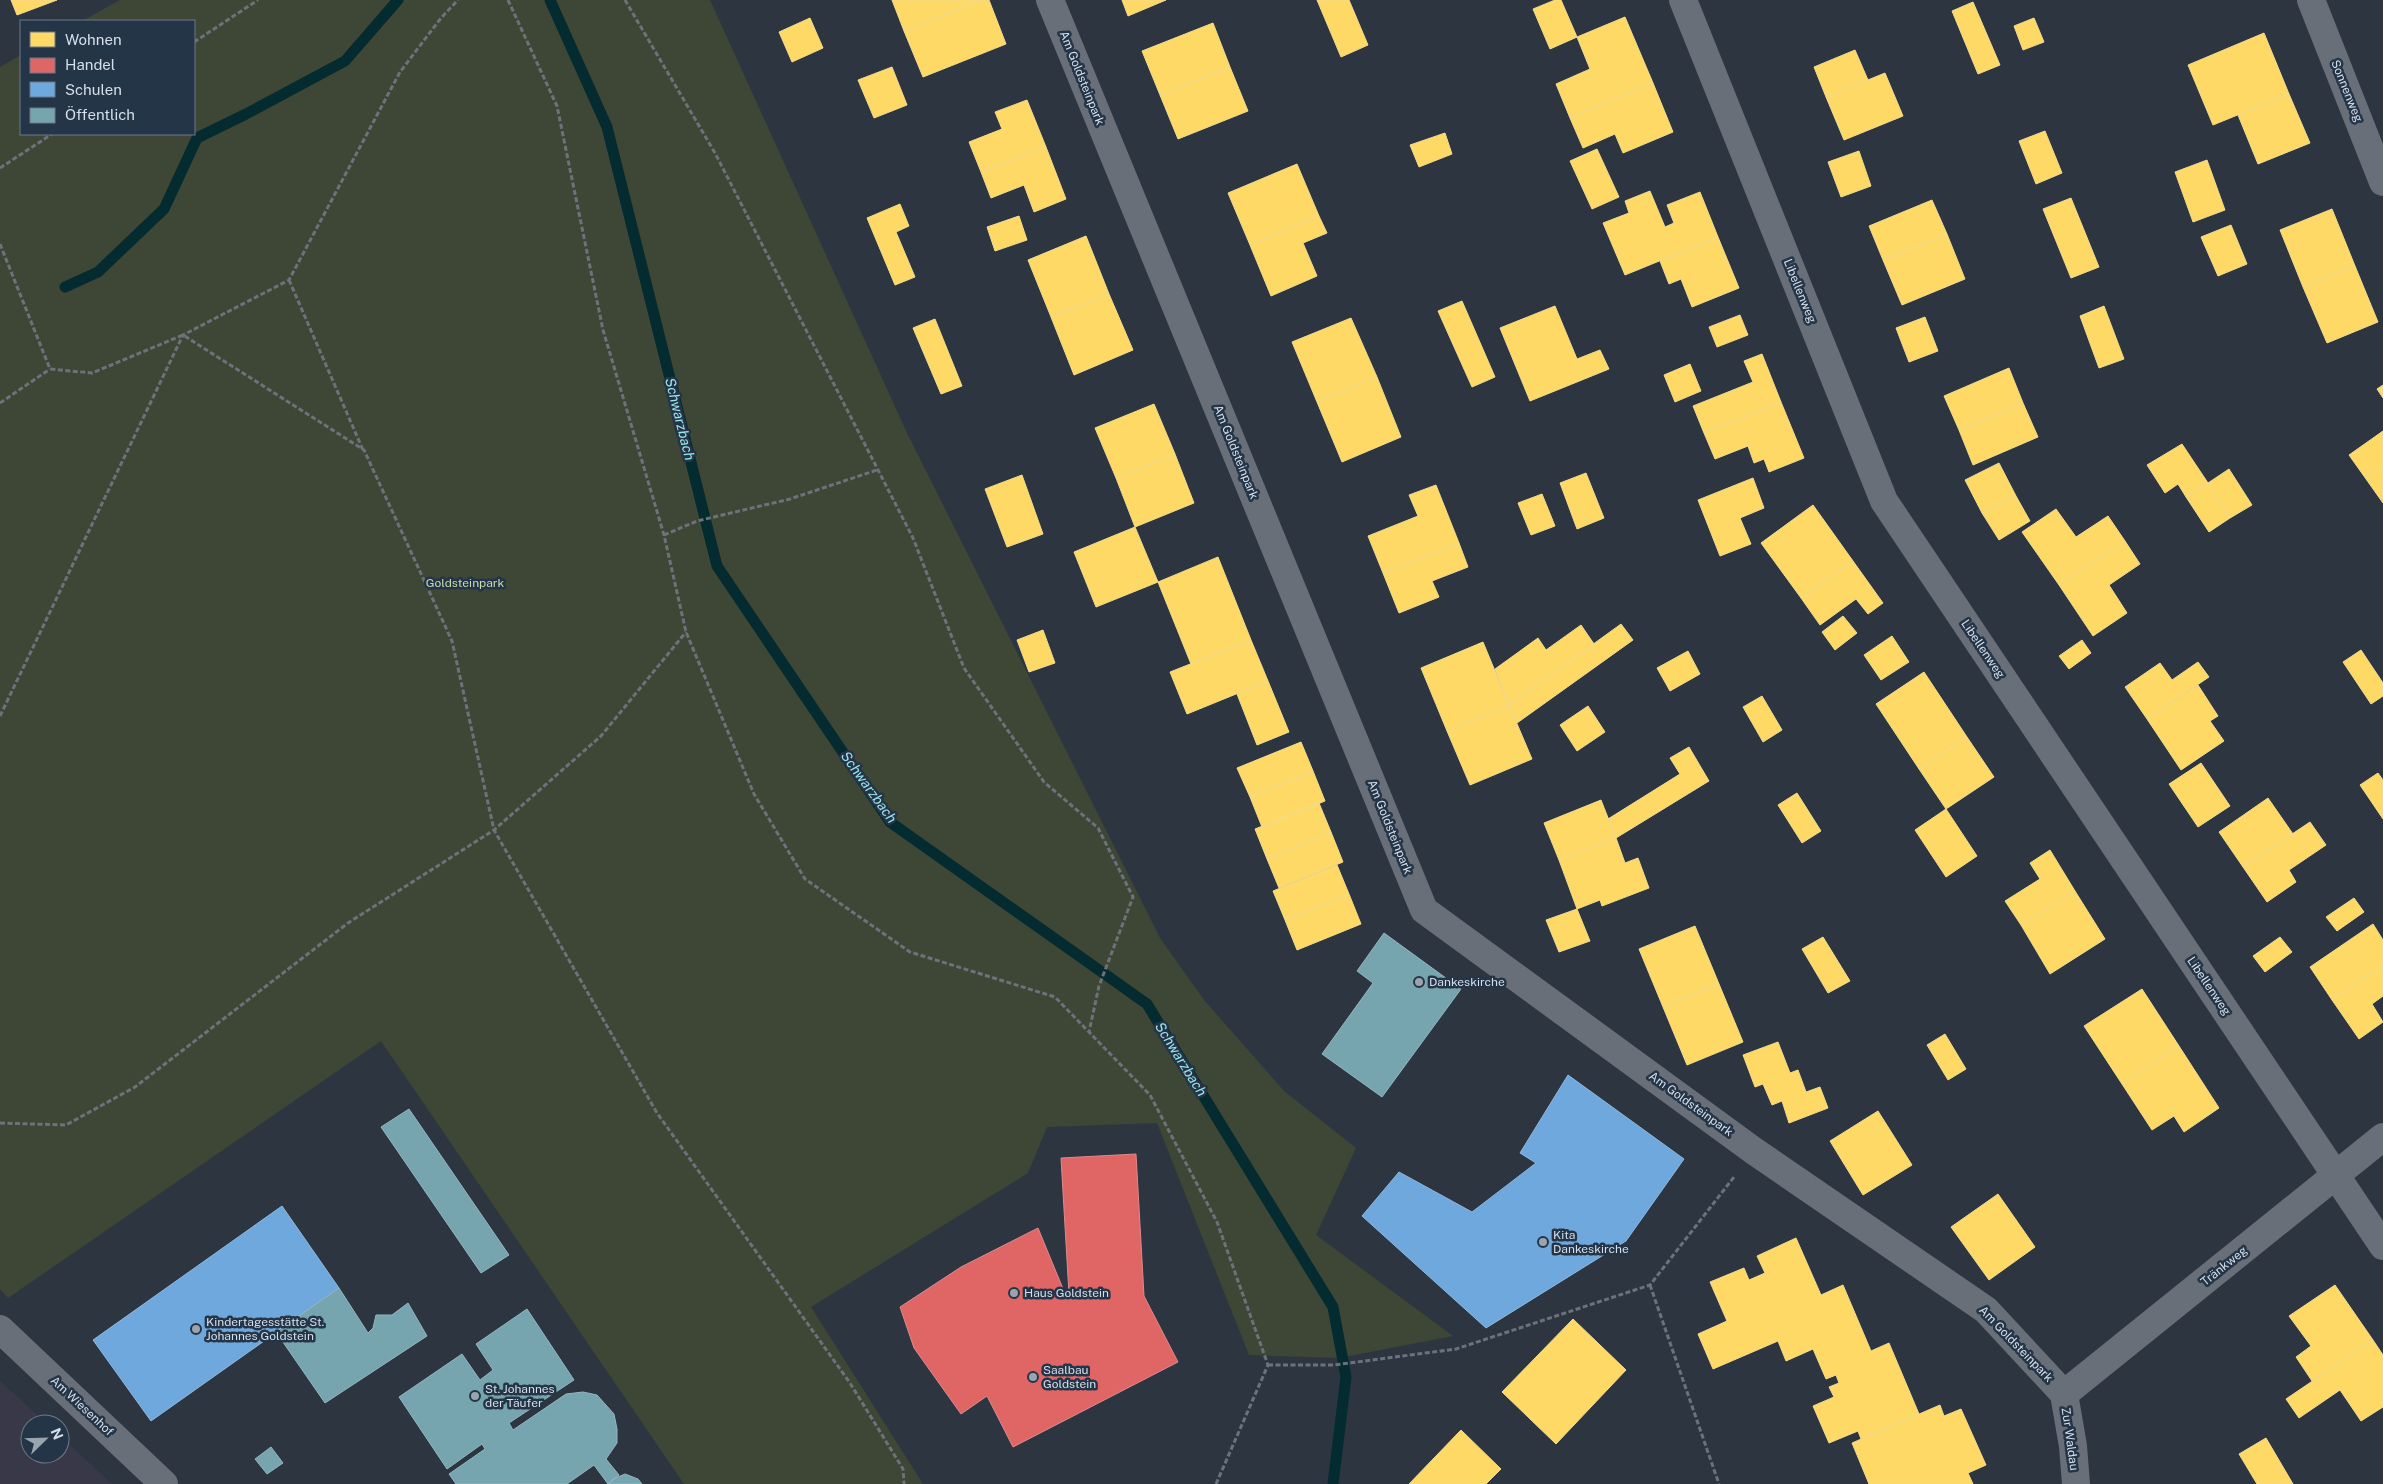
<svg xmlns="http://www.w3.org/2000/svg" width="2383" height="1484" viewBox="0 0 2383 1484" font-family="'Public Sans',sans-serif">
<rect width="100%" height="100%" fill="#2d3640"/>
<!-- education -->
<path fill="#393849" d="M0,1381L47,1424H30V1454H60V1436L112,1484H0Z"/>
<!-- green -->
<path fill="#3e4735" d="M120,0H710L907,433L1160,938L1204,1000L1284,1091L1356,1148L1316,1235L1453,1336L1339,1358L1249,1355L1157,1123L1047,1127L1028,1173L811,1307L923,1484H684L381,1041L8,1298L0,1289V67L21,55V134H194V21H82Z"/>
<!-- homes -->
<path fill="#ffd966" stroke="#f2db8e" d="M11,0H57L17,15Z
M892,0H981L904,31Z
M981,0H989L1006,44L923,77L904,31Z
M1122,0H1166L1128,16Z
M1317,0H1349L1368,45L1341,57Z
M1555,0H1561L1577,37L1550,49L1533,9Z
M1973,2L2000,65L1978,74L1952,11Z
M1625,17L1653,83L1570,118L1556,84L1590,69L1577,37Z
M810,18L823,48L792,62L779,32Z
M2034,18L2044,42L2023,50L2014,26Z
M1213,23L1230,67L1160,95L1142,51Z
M2264,33L2289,94L2213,125L2188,65Z
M1855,50L1868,80L1826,97L1814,67Z
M892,67L907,105L874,118L858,80Z
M1230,67L1248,111L1178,139L1160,95Z
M1885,73L1903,116L1844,140L1826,97Z
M1653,83L1673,132L1623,153L1615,134L1583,148L1570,118Z
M2289,94L2310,143L2258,164L2238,115Z
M1027,100L1046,147L981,172L969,142L1002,129L995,112Z
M2045,131L2062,173L2036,184L2019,141Z
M1445,133L1452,154L1419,167L1410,145Z
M1046,147L1066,199L1034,212L1024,185L991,198L981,172Z
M1597,149L1619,197L1592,209L1570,161Z
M1859,151L1871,186L1841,197L1828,162Z
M2207,160L2225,210L2193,222L2175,172Z
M1297,164L1319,216L1250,245L1228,193Z
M1650,191L1665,227L1674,223L1667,205L1700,192L1718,237L1625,275L1603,223L1629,213L1625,201Z
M2071,198L2099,267L2071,278L2043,209Z
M1932,200L1947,234L1883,260L1869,226Z
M900,204L909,226L896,232L915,277L895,285L867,218Z
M2332,209L2355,266L2303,287L2280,230Z
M1019,216L1027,240L995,251L987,227Z
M1319,216L1327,233L1303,243L1317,276L1271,296L1250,245Z
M2231,225L2247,264L2218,276L2201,237Z
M1947,234L1965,279L1902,305L1883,260Z
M1086,236L1109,294L1051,317L1028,260Z
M1718,237L1739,288L1692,307L1681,279L1669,284L1660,261Z
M2355,266L2378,322L2327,343L2303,287Z
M1109,294L1133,350L1074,375L1051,317Z
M1462,301L1495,377L1472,387L1438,311Z
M1555,306L1577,359L1600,350L1609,369L1530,401L1500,328Z
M2104,306L2124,359L2099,368L2080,316Z
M1740,315L1748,335L1717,347L1709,327Z
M1925,317L1938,351L1909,362L1896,328Z
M1351,318L1377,377L1317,402L1292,342Z
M935,319L962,386L941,394L913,328Z
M1762,354L1781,402L1704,433L1693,406L1753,382L1744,361Z
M1690,364L1701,391L1675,402L1664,375Z
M2009,368L2023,403L1959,430L1944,396Z
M1377,377L1401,437L1342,462L1317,402Z
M2383,385V398L2377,389Z
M1781,402L1804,458L1769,472L1764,459L1754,463L1748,446L1715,459L1704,433Z
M2023,403L2038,437L1973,465L1959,430Z
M1154,404L1175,454L1116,478L1095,428Z
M2383,431V467L2366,479L2349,455Z
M2182,444L2208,483L2186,497L2178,484L2165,493L2147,465Z
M1175,454L1194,503L1135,527L1116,478Z
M1999,463L2016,496L1982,513L1965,480Z
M2383,467V503L2366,479Z
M2229,469L2252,505L2230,518L2208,483Z
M1586,473L1604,518L1577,529L1560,483Z
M1022,475L1043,534L1007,547L985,489Z
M1753,478L1764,508L1740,518L1751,544L1720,556L1698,500Z
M2208,483L2230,518L2209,532L2186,497Z
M1436,485L1459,543L1383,573L1368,536L1418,516L1409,495Z
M1542,494L1555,526L1531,535L1518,503Z
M2016,496L2030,521L1999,540L1982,513Z
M1813,505L1853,561L1801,598L1761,543Z
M2056,509L2076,537L2108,516L2125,541L2059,585L2022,532Z
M1135,527L1158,582L1096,607L1074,552Z
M2125,541L2140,564L2109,585L2127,613L2093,636L2059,585Z
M1459,543L1468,567L1432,581L1439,597L1399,613L1383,573Z
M1218,557L1251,640L1191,664L1158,582Z
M1853,561L1883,603L1868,614L1856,599L1820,625L1801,598Z
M1843,616L1857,633L1835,650L1822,632Z
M1621,624L1633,640L1517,723L1509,705Z
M1581,625L1594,644L1509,705L1495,669L1538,638L1546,650Z
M1043,630L1055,663L1029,672L1017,640Z
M1892,636L1909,662L1881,680L1864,655Z
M1251,640L1268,681L1187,714L1170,672Z
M2082,640L2091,653L2069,669L2059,656Z
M1483,642L1509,705L1447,731L1421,668Z
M2361,650L2383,683V696L2371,704L2343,662Z
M1688,651L1700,674L1670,691L1657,668Z
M2198,662L2209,677L2147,719L2125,687L2160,663L2172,680Z
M1924,672L1967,737L1919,769L1876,704Z
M1268,681L1289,732L1257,745L1237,694Z
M2198,685L2218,716L2210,721L2224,741L2181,770L2147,719Z
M1762,696L1782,730L1763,742L1743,707Z
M1509,705L1532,759L1470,785L1447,731Z
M1588,706L1605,732L1577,751L1560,725Z
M1967,737L1994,777L1946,809L1919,769Z
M1301,742L1313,771L1250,797L1237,768Z
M1689,747L1709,781L1616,838L1608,819L1680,774L1670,758Z
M2201,763L2230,806L2198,827L2169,784Z
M1313,771L1325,801L1262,827L1250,797Z
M2378,773L2383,780V819L2360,785Z
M1797,793L1821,831L1802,843L1778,805Z
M2268,798L2293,834L2243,867L2219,832Z
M1601,800L1616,838L1559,860L1544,823Z
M1319,803L1331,832L1267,859L1255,829Z
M1946,809L1977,856L1946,877L1915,830Z
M2310,822L2326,845L2289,870L2296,882L2267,902L2243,867Z
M1331,832L1343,862L1279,888L1267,859Z
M1616,838L1625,863L1638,858L1649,888L1602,906L1600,900L1577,909L1559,860Z
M2050,850L2075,891L2021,925L2005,901L2040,879L2030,863Z
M1337,865L1349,894L1285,920L1273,891Z
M2075,891L2105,939L2050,974L2021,925Z
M1349,894L1361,924L1297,950L1285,920Z
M2354,898L2364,912L2337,931L2326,917Z
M1577,909L1590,941L1559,952L1546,920Z
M2373,924L2383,940V965L2332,1000L2310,967Z
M1695,926L1719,984L1663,1007L1639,949Z
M1823,937L1850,981L1828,993L1802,949Z
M2280,937L2292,952L2265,972L2253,956Z
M2383,965V996L2372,1004L2383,1022L2359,1039L2332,1000Z
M1719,984L1743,1042L1687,1065L1663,1007Z
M2142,989L2179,1046L2122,1084L2084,1026Z
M1945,1034L1966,1069L1948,1080L1927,1045Z
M1778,1042L1790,1073L1798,1070L1806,1092L1820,1087L1828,1108L1789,1123L1782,1101L1772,1105L1763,1084L1755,1087L1743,1055Z
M2179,1046L2219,1108L2184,1132L2174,1116L2152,1130L2122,1084Z
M1878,1111L1912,1165L1863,1195L1830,1141Z
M1998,1194L2035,1247L1989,1280L1951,1227Z
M1796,1238L1821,1295L1843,1285L1871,1351L1889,1343L1919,1414L1861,1439L1858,1431L1829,1443L1813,1406L1834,1397L1829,1387L1839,1383L1836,1375L1826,1379L1813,1349L1786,1361L1778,1341L1713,1369L1698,1334L1727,1321L1710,1282L1744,1268L1749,1280L1765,1273L1757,1256Z
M2335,1285L2373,1340L2312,1381L2296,1357L2311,1346L2289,1316Z
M1573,1319L1626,1370L1556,1444L1502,1392Z
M2373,1340L2383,1355V1407L2361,1421L2340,1390L2299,1418L2286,1399Z
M1940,1405L1944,1416L1961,1409L1986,1465L1968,1473L1973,1484H1869L1852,1443Z
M1461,1430L1501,1469L1486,1484H1409Z
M2266,1438L2293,1484H2257L2239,1454Z"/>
<!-- shops -->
<path fill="#e06666" stroke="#dd8a8e" d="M1136,1154L1144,1296L1178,1362L1013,1447L987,1396L961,1414L914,1348L900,1307L961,1267L1038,1228L1066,1296L1069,1294L1061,1158Z"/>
<!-- schools -->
<path fill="#6fa8dc" stroke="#8eb8e0" d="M1568,1075L1684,1159L1626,1241L1486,1328L1362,1216L1399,1172L1472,1212L1536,1163L1520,1153Z
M282,1206L339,1288L151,1421L93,1340Z"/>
<!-- public -->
<path fill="#76a5af" stroke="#92b6c1" d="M1384,933L1461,989L1382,1097L1322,1054L1373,983L1357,971Z
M409,1109L509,1255L481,1273L381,1127Z
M339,1288L368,1333L373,1328L376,1315H392L408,1303L427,1336L325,1403L276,1332Z
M527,1309L574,1380L509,1423L513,1430L566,1394L583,1392L597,1395L614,1414L617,1429V1443L606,1459L619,1475L608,1484L594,1465L567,1484H456L449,1474L485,1449L482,1444L447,1469L399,1397L462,1354L480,1380L493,1370L476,1344Z
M271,1447L283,1463L267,1474L255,1459Z
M625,1474L638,1479L642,1484H608L613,1479Z"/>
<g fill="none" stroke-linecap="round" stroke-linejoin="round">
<!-- stream -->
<path stroke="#042b2f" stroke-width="11" d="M550,0L607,127L717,566L890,822L1147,1004L1333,1307L1346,1377L1333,1484
M65,287L98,272L164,209L197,138L246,114L345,61L398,0"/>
<!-- path -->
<path stroke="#6c727b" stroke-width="3" stroke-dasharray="5 2.5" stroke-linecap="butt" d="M508,0L557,106L603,330L664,535L686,632L754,794L805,879L910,952L1055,997L1150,1095L1217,1222L1268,1365L1216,1484
M625,0L715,153L913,538L964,668L1044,782L1098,828L1133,897L1099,986L1089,1032
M194,42L258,0
M0,168L52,134
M0,244L50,369L92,373L183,335L364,450L452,641L494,830L657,1113L850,1383L903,1469L904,1484
M289,280L363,450
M0,403L50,369
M664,535L697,521L790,499L877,470
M0,716L183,335L289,280L400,72L441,18L458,0
M0,1123L66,1125L135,1087L348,923L494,830L601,736L686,632
M1650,1285L1719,1484
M1268,1365H1334L1456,1349L1650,1285L1734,1177"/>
<!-- street -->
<path stroke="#696f79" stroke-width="28" d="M1050,0L1424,910L1754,1151L1986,1310L2064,1394
M1683,0L1884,501L2383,1246
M2311,0L2383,182
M0,1329L164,1484
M2064,1394L2383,1137
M2064,1394L2073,1446L2076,1484"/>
</g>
<!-- markers -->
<g fill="#9aa4af" stroke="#253548" stroke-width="2">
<circle cx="1419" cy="982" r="5"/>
<circle cx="1543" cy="1242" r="5"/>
<circle cx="1014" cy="1293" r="5"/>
<circle cx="196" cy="1329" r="5"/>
<circle cx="1033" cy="1377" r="5"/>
<circle cx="475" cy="1396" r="5"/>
</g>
<g text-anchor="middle" stroke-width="5" stroke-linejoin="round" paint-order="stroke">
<!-- street labels -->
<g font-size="12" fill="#d5dfeb" stroke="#253548">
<text transform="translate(1082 78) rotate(68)" y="4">Am Goldsteinpark</text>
<text transform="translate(2347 91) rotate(68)" y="4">Sonnenweg</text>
<text transform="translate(1800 291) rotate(68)" y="4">Libellenweg</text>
<text transform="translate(1236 452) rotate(68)" y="4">Am Goldsteinpark</text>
<text transform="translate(1983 649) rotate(56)" y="4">Libellenweg</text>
<text transform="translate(1390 827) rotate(68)" y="4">Am Goldsteinpark</text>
<text transform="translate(2209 986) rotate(56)" y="4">Libellenweg</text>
<text transform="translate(1691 1104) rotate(36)" y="4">Am Goldsteinpark</text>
<text transform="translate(2224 1266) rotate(-39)" y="4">Tränkweg</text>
<text transform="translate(2016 1344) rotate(46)" y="4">Am Goldsteinpark</text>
<text transform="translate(82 1406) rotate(43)" y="4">Am Wiesenhof</text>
<text transform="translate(2070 1439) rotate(82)" y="4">Zur Waldau</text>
</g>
<!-- park labels -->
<g font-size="12" fill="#c7dca6" stroke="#253548">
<text x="465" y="587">Goldsteinpark</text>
</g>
<!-- poi labels -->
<g font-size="12" fill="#d5dfeb" stroke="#253548" text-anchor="start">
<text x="1429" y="986">Dankeskirche</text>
<text x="1553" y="1239">Kita<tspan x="1553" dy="14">Dankeskirche</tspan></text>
<text x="1024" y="1297">Haus Goldstein</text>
<text x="206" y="1326">Kindertagesstätte St.<tspan x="206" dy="14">Johannes Goldstein</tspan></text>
<text x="1043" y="1374">Saalbau<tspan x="1043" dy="14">Goldstein</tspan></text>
<text x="485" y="1393">St. Johannes<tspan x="485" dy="14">der Täufer</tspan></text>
</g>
<!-- water labels -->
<g font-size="14" font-style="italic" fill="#99e5eb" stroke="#253548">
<text transform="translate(680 419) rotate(76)" y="5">Schwarzbach</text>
<text transform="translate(869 787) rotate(54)" y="5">Schwarzbach</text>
<text transform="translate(1181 1059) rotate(58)" y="5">Schwarzbach</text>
</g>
</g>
<!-- legend -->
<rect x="20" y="20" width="175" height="115" fill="#253548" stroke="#6b7989"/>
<rect x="30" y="32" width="25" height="15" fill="#ffd966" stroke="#6b7989"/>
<text x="65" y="45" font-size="15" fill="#d5dfeb">Wohnen</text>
<rect x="30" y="58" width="25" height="15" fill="#e06666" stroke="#6b7989"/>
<text x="65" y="70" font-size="15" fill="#d5dfeb">Handel</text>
<rect x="30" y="82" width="25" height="15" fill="#6fa8dc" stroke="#6b7989"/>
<text x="65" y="95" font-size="15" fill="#d5dfeb">Schulen</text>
<rect x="30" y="108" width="25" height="15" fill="#76a5af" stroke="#6b7989"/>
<text x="65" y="120" font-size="15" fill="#d5dfeb">Öffentlich</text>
<!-- north arrow -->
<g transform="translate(45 1439) rotate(67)"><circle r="24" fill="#253548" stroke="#6b7989"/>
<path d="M0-4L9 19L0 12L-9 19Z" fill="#9aa4af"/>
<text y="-8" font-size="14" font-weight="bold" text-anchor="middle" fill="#d5dfeb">N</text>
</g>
</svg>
